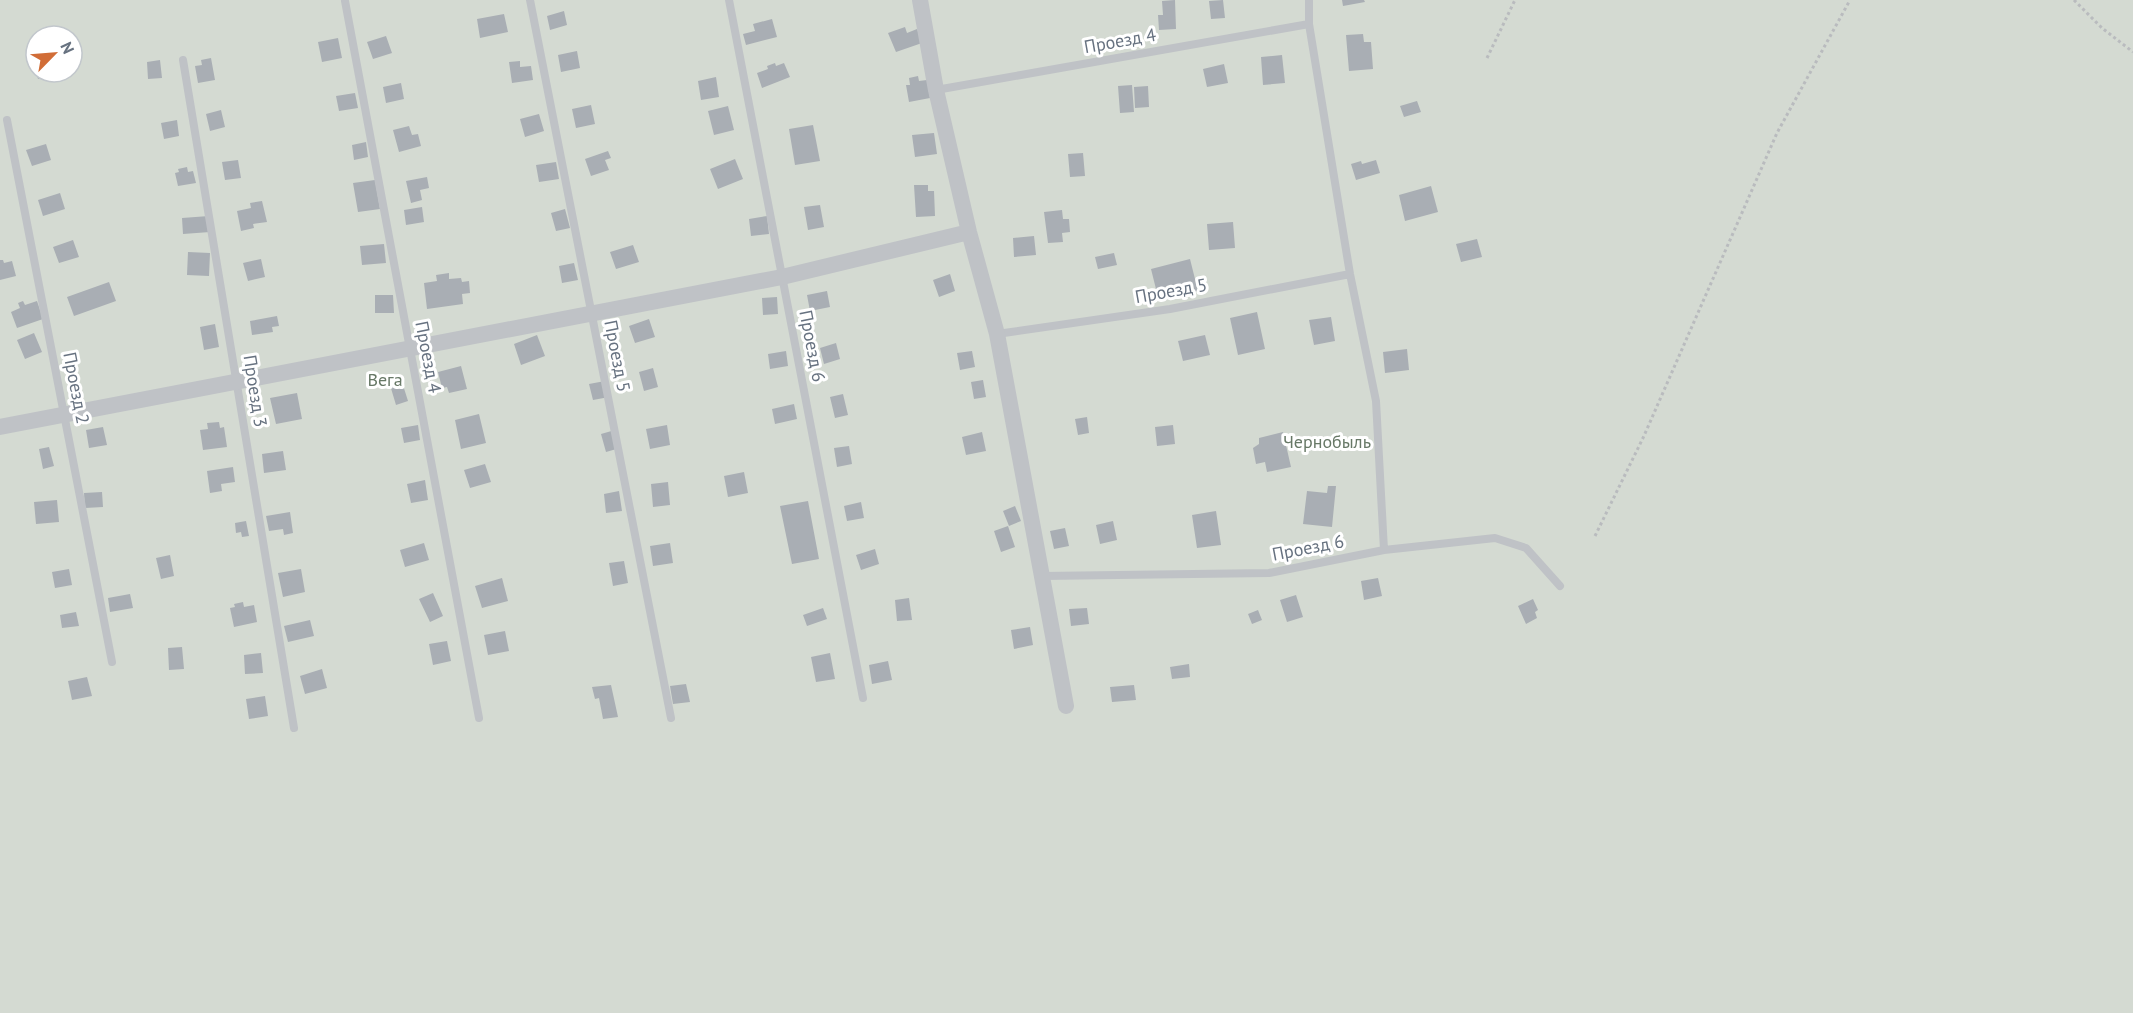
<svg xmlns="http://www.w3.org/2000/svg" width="2133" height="1013" viewBox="0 0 2133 1013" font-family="'PT Sans',sans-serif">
<rect width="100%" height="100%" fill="#f5f5f2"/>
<!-- green -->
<path fill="#d4dad2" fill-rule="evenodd" d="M0,0H2133V1013H0ZM36,36H72V72H36Z"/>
<!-- building -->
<path fill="#a9aeb4" d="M1175,0L1176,29L1159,30L1158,15H1163L1162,1Z
M1223,0L1225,18L1211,19L1209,1Z
M1342,0H1364L1365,2L1343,6Z
M564,11L567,25L550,30L547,16Z
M504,14L508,32L480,38L477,19Z
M772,19L777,37L746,45L743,34L755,31L753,24Z
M905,27L907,33L917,29L922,43L896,52L888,33Z
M1363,34L1364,42H1371L1373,69L1349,71L1346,35Z
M386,36L392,53L373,59L367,42Z
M338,38L342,58L322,62L318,42Z
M577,51L580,68L561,72L558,55Z
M1282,55L1285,83L1263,85L1261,57Z
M211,58L215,80L198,83L195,66L202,65L201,60Z
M160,60L162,78L148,79L147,62Z
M520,61V67L531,66L533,80L512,83L509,62Z
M775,63L776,66L784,63L790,77L762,88L757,73L768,69L767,66Z
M1224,64L1228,83L1207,87L1203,69Z
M36,72H67V74L38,79Z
M918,76L919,81L927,80L930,98L909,102L906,85H910L909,78Z
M716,77L719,97L701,100L698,81Z
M401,83L404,99L386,103L383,87Z
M1132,85L1134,112L1120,113L1118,86Z
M1148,86L1149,107L1135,108L1134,87Z
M355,93L358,108L339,111L336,96Z
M1417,101L1421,112L1404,117L1400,106Z
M591,105L595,124L576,128L572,109Z
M728,106L734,130L714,135L708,111Z
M221,110L225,127L210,131L206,114Z
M539,114L544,131L525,137L520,119Z
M177,120L179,136L164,139L161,123Z
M813,125L820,161L795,165L789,129Z
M409,126L412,135L418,134L421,146L399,152L393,130Z
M934,133L937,154L915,157L912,135Z
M366,142L368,157L354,160L352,145Z
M46,144L51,160L32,166L26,150Z
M608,151L611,158L605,160L609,170L591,176L585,159Z
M1083,153L1085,176L1070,177L1068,154Z
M735,159L743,179L718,189L710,169Z
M238,160L241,178L225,180L222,162Z
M1376,160L1380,173L1356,180L1351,164L1361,161L1362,164Z
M556,162L559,179L539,182L536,165Z
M187,167L188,172L193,171L196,183L178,186L175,173L179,172L178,169Z
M427,177L429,188L420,190L422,200L411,203L406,181Z
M375,180L380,209L358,212L353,183Z
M914,185H928V191H934L935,216L916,217Z
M1431,186L1438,212L1405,221L1399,195Z
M60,193L65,209L43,216L38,200Z
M262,201L267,222L253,224L254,228L241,231L237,211L251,208L250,203Z
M820,205L824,227L808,230L804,207Z
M422,207L424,222L406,225L404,210Z
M565,209L570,228L556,231L551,213Z
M1062,210L1063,219H1069L1070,232L1062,233L1063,242L1048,243L1044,212Z
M209,216L210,232L183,234L182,218Z
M767,216L769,234L751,236L749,219Z
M1233,222L1235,248L1209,250L1207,224Z
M1034,236L1036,255L1014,257L1013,238Z
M1477,239L1482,257L1461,262L1456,244Z
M73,240L79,257L59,263L53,247Z
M384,244L386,263L362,265L360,246Z
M633,245L639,262L616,269L610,252Z
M188,252L210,253L209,276L187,275Z
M1114,253L1117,265L1098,269L1095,257Z
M261,259L265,277L248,281L243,263Z
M1190,259L1198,291L1180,296L1179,292L1158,297L1151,269Z
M0,260H3L4,263L12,261L16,276L0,280Z
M574,263L578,280L562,283L559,266Z
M449,273V279L461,278L462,282L469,281L470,293L462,294L463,304L427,309L424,283L437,281L436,275Z
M950,274L955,291L939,297L933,280Z
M109,282L116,301L74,316L67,297Z
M827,291L830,307L810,311L807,295Z
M375,295H393L394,313H375Z
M777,297L778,314L763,315L762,298Z
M23,301L25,305L37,301L43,319L17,328L11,312L20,308L18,303Z
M1257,312L1265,349L1238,355L1230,318Z
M277,316L279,326L272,327L273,332L252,335L250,321Z
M1331,317L1335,341L1314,345L1309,320Z
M649,319L655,337L635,343L629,326Z
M215,324L219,347L204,350L200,327Z
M34,333L42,352L25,359L17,340Z
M537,335L545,356L521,365L514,344Z
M1205,335L1210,355L1183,361L1178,341Z
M836,343L840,359L824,364L820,348Z
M1407,349L1409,370L1385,373L1383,352Z
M786,351L788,366L770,369L768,354Z
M972,351L975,367L960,370L957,353Z
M461,366L467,389L449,393L447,387L442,388L438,372Z
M653,368L658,387L644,391L639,372Z
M983,380L986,397L974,399L971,382Z
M605,381L609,397L593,400L589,384Z
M402,382L408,401L396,405L390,385Z
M297,393L302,419L276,424L270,398Z
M843,394L848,415L835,418L830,397Z
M794,404L797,419L775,424L772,409Z
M479,414L486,443L461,449L455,420Z
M1087,417L1089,433L1078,435L1075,419Z
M219,422L220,428L224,427L227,447L203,450L200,430L208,429L207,423Z
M418,425L420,440L404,443L401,428Z
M667,425L670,445L650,449L646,429Z
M1173,425L1175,444L1157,446L1155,427Z
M103,427L107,445L89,448L86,430Z
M615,430L620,448L606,452L601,434Z
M982,432L986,451L966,455L962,437Z
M1283,432L1291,467L1267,472L1265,462L1256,464L1253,448L1259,444V438Z
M849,446L852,464L837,467L834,448Z
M49,447L54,466L43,469L39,449Z
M283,451L286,470L264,473L262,454Z
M485,464L491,482L470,488L464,470Z
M233,467L235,482L221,484L222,491L210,493L207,471Z
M744,472L748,493L728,497L724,476Z
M425,480L428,500L411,503L407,484Z
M668,482L670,505L653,507L651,484Z
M1328,486H1336L1332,527L1303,524L1307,491L1327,493Z
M619,491L622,511L606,513L604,494Z
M102,492L103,507L85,508L84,493Z
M57,500L59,522L36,524L34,502Z
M808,501L819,559L792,564L780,506Z
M861,502L864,518L847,521L844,506Z
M1015,506L1021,521L1009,526L1003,511Z
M1216,511L1221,545L1197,548L1192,515Z
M290,512L293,533L284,535L283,529L269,531L266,516Z
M246,521L249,536L242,537L241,532L236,533L235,523Z
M1113,521L1117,540L1100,544L1096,525Z
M1008,526L1015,547L1001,552L994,531Z
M1065,528L1069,546L1054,549L1050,531Z
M424,543L429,560L405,567L400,550Z
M670,543L673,563L653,566L650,546Z
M875,549L879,564L861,570L856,555Z
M170,555L174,576L161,579L156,558Z
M624,561L628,583L613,586L609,563Z
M69,569L72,585L55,588L52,572Z
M301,569L305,592L283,597L278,573Z
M502,578L508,601L482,608L475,586Z
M1378,578L1382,596L1364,600L1361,581Z
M433,593L443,616L430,622L419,599Z
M130,594L133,608L110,612L108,598Z
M1296,595L1303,617L1287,622L1280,600Z
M909,598L912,620L897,621L895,600Z
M1533,599L1538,610L1535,612L1537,618L1526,624L1518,606Z
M243,602L244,607L254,605L257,622L234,627L230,608L235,607L234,604Z
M823,608L827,619L807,626L803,615Z
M1087,608L1089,624L1071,626L1069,609Z
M1258,610L1262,620L1252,624L1248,614Z
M76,612L79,626L62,628L60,615Z
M310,620L314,636L288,642L284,626Z
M1030,627L1033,645L1014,649L1011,630Z
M505,631L509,651L488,655L484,635Z
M447,641L451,661L433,665L429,644Z
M182,647L184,669L169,670L168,648Z
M261,653L263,673L245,674L244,655Z
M830,653L835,679L816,682L811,657Z
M888,661L892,680L872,684L869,665Z
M1189,664L1190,677L1172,679L1170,667Z
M322,669L327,688L305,694L300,676Z
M87,677L92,696L72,700L68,681Z
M686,684L690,702L673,704L670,686Z
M611,685L618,717L603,719L599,698L595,699L592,687Z
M1134,685L1136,700L1112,702L1110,687Z
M265,696L268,716L249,719L246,699Z"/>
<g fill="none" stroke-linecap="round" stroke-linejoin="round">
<!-- path -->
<path stroke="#b9bbbe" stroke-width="3" stroke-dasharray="3 3" stroke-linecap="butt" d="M2074,0L2102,28L2133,52
M1487,58L1515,0
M1595,536L1643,438L1777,133L1850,0"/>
<!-- service -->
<path stroke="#bfc2c6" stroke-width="8" d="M530,0L671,718
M729,0L863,698
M1309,0V24L1350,274L1376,401L1384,550
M345,1L479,718
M183,60L294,728
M936,90L1309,24
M7,120L112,662
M997,334L1170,309L1350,274
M1042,576L1269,573L1384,550L1495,538L1526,548L1560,586"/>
<!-- minor -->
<path stroke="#bfc2c6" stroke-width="16" d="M920,0L936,90L969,232L997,334L1066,706
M0,427L782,277L969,232"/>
</g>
<g text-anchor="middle" stroke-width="6" stroke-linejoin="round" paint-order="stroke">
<!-- street labels -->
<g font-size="18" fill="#677280" stroke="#fff">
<text transform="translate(1120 41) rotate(-10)" y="6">Проезд 4</text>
<text transform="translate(1171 291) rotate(-10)" y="6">Проезд 5</text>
<text transform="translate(812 346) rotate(79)" y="6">Проезд 6</text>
<text transform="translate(617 356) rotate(79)" y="6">Проезд 5</text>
<text transform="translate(428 357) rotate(79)" y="6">Проезд 4</text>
<text transform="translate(76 388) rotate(79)" y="6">Проезд 2</text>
<text transform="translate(255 391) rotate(81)" y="6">Проезд 3</text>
<text transform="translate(1308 548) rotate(-11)" y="6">Проезд 6</text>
</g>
<!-- park labels -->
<g font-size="18" fill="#677866" stroke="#fff">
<text x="385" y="386">Вега</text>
<text x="1327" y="448">Чернобыль</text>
</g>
</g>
<!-- north arrow -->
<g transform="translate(54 54) rotate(65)"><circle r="28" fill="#ffffff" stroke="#c2c7cc" stroke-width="1.5"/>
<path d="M0-4.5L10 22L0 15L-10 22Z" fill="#d16d37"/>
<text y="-9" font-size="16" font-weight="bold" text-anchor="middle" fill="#677280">N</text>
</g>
</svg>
